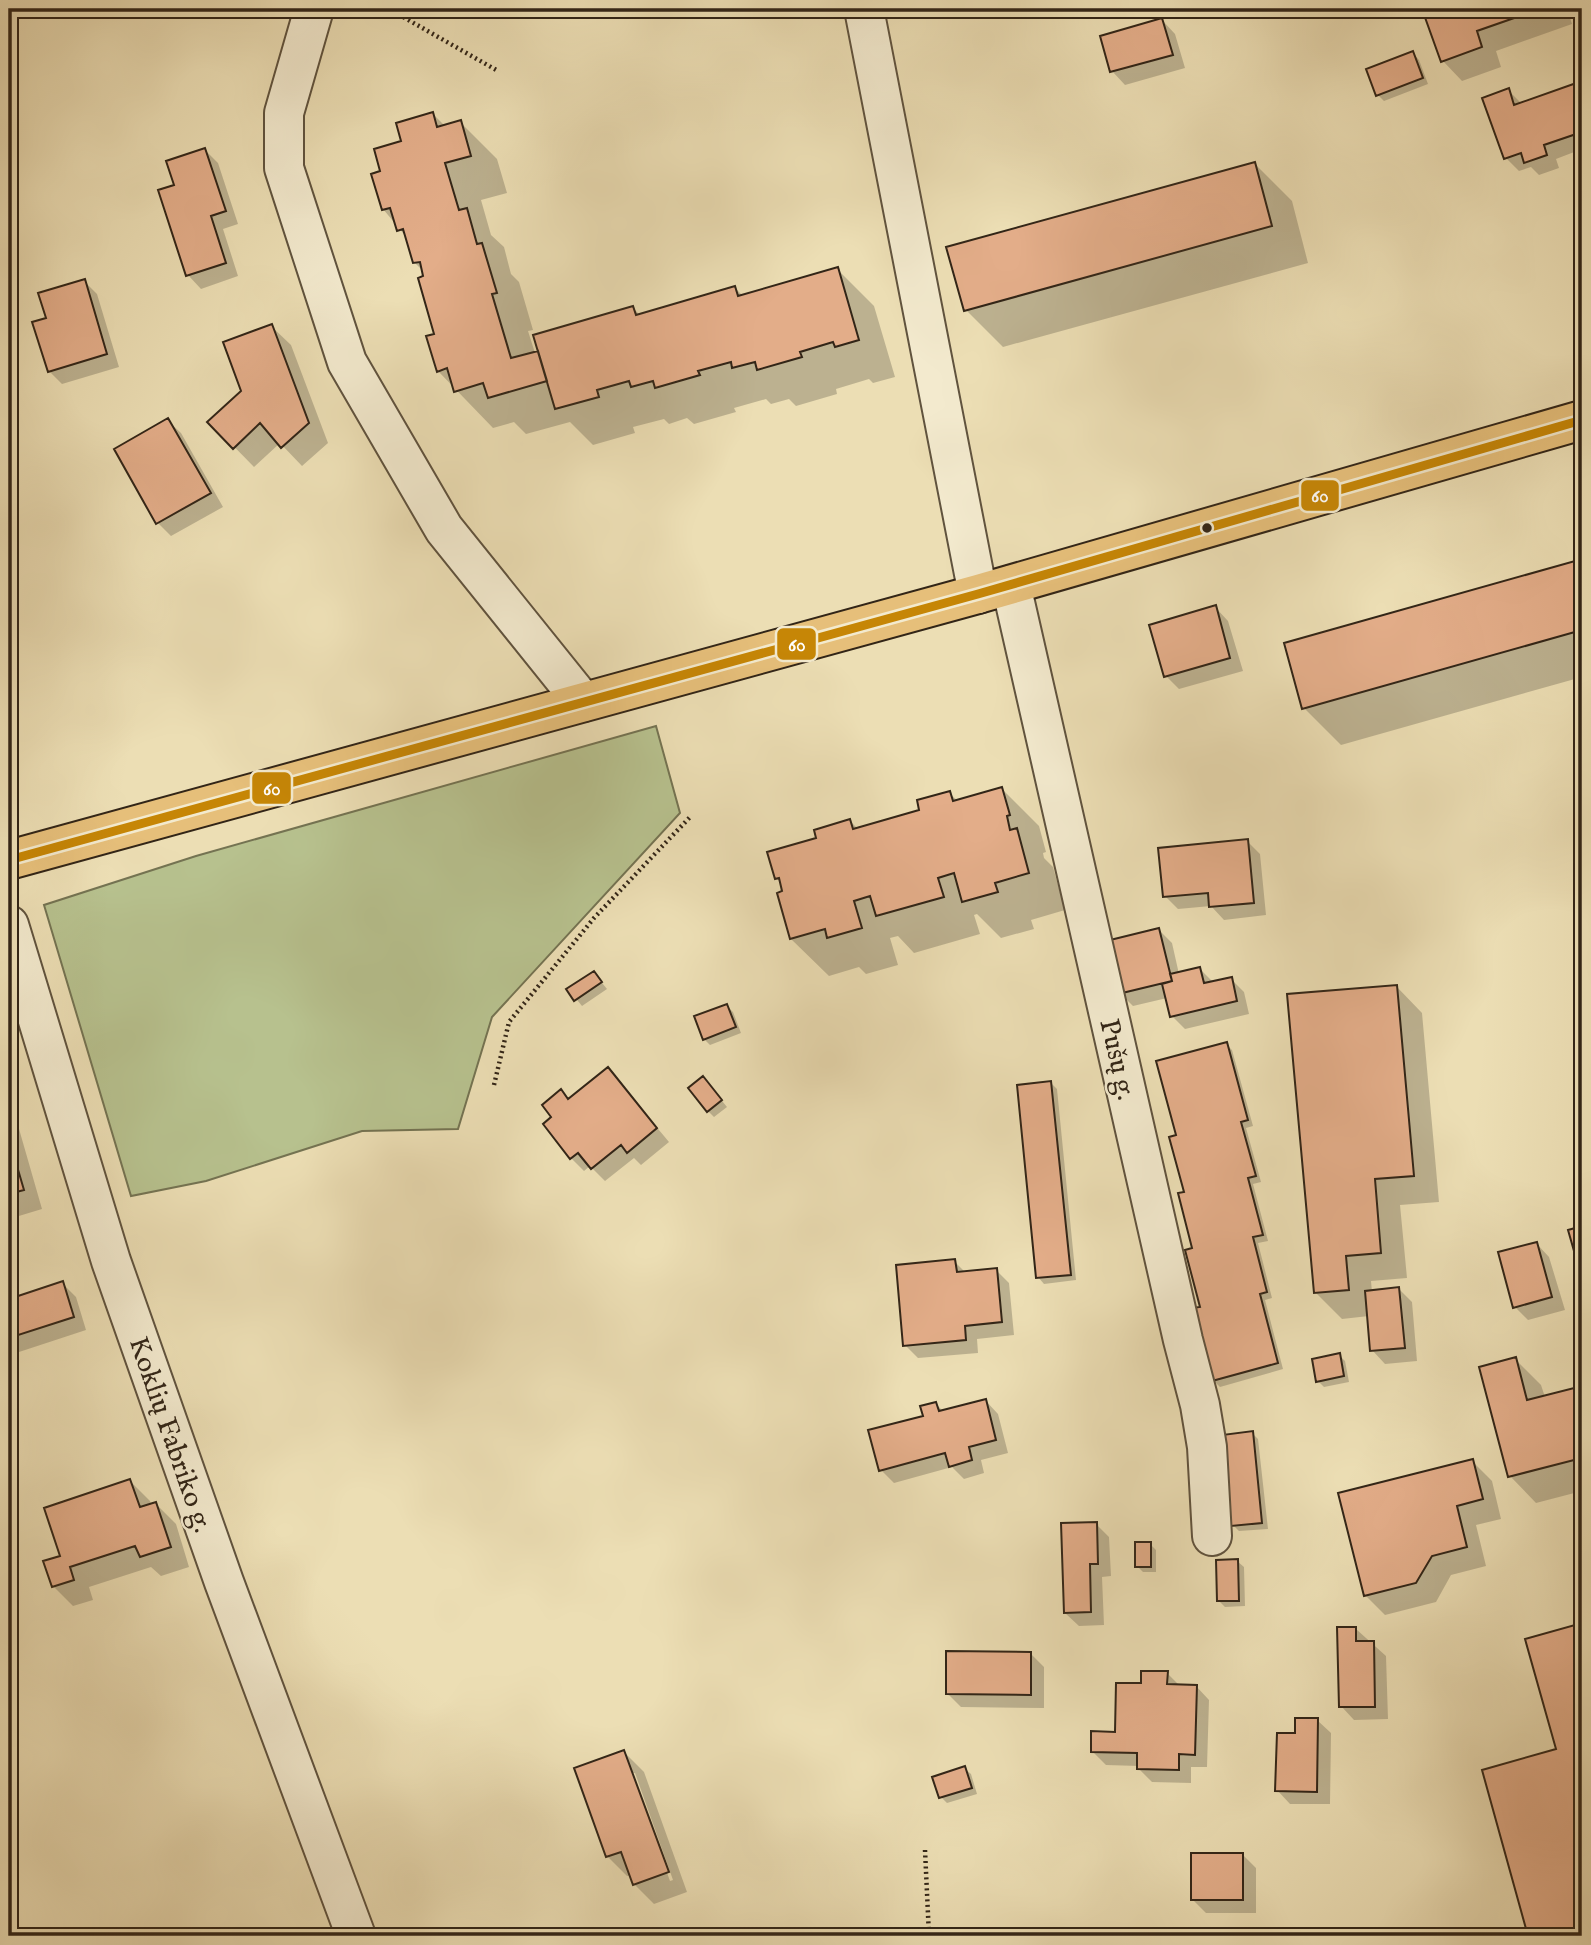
<svg xmlns="http://www.w3.org/2000/svg" width="1591" height="1945" viewBox="0 0 1591 1945" font-family="'IM FELL English',serif">
<rect width="100%" height="100%" fill="#ecdeb4"/>
<filter id="stains"><feTurbulence type="fractalNoise" baseFrequency=".00286" numOctaves="4"/><feColorMatrix values="0 0 0 0 .2 0 0 0 0 .09 0 0 0 0 .02 0 0 0 .5 -.17"/></filter>
<radialGradient id="worn" r=".72"><stop offset=".6" stop-color="#630" stop-opacity="0"/><stop offset="1" stop-color="#630" stop-opacity=".3"/></radialGradient>
<!-- green -->
<path fill="#b7c18e" stroke="#747352" stroke-width="2" d="M656,726L680,813L492,1017L458,1129L362,1131L206,1181L131,1196L44,905L196,856Z"/>
<!-- shadow -->
<path fill="#0003" fill-rule="evenodd" d="M415,9H440L420,14Z
M1424,9H1567L1572,24L1496,51L1501,67L1462,81L1443,61Z
M1569,9H1582V13L1576,15Z
M1162,20L1175,34L1185,68L1125,85L1112,71Z
M1413,53L1419,60L1428,84L1384,101L1378,95Z
M1582,83V149L1556,159L1559,168L1539,175L1531,167L1519,171L1506,158L1508,90L1522,104Z
M433,114L445,126L460,122L497,159L507,193L481,200L491,235L504,247L511,274L519,282L533,330L528,331L535,353L633,308L641,316L735,288L743,296L837,269L874,306L895,377L873,383L869,379L836,389L837,394L796,406L789,399L771,404L766,399L734,408L736,412L694,424L687,418L669,424L664,419L633,427L635,433L593,445L570,422L526,434L514,422L493,428L438,371L436,335L424,272L415,263L408,239L383,209L382,173L403,143Z
M205,150L218,163L238,224L223,229L238,276L201,289L188,275L160,191L176,186Z
M1255,164L1292,201L1308,263L1003,347L966,310Z
M84,281L97,294L119,367L62,384L49,371L48,319Z
M271,326L291,345L328,443L302,466L280,443L254,467L210,422L243,391Z
M167,420L181,433L223,507L171,536L158,523L116,450Z
M1582,561V677L1341,745L1304,708L1286,644Z
M1215,607L1228,621L1243,671L1179,689L1166,676Z
M1002,789L1039,826L1046,852L1043,853L1044,858L1053,867L1065,910L1031,920L1034,929L1001,938L977,914L974,915L980,934L914,953L898,936L890,938L898,965L866,974L859,967L829,976L791,939L785,893L782,883L776,878L819,839L850,821L858,829L922,811L949,793L958,801Z
M1247,841L1260,854L1266,915L1224,920L1211,906L1178,909L1165,896Z
M1159,930L1172,943L1179,974L1200,969L1214,983L1231,979L1244,992L1249,1014L1185,1029L1172,1016L1167,998L1133,1006L1120,993Z
M594,973L607,989L582,1006L569,990Z
M1396,986L1422,1013L1439,1202L1400,1205L1407,1278L1371,1281L1372,1292L1399,1289L1412,1302L1417,1361L1385,1364L1372,1350L1369,1316L1342,1319L1316,1293Z
M727,1006L733,1012L741,1033L710,1045L704,1039Z
M1226,1044L1232,1050L1253,1126L1246,1128L1261,1182L1253,1184L1268,1241L1258,1243L1272,1298L1265,1300L1283,1369L1220,1387L1213,1380L1178,1136Z
M608,1069L669,1142L641,1165L634,1158L605,1181L590,1166L584,1171L571,1158L554,1117L561,1092L569,1100Z
M1051,1083L1057,1089L1076,1280L1044,1284L1038,1277Z
M709,1085L727,1107L714,1117L708,1111Z
M9,1094L42,1209L9,1219Z
M1536,1243L1549,1257L1565,1310L1528,1320L1515,1307Z
M954,1261L966,1273L996,1270L1009,1283L1014,1335L977,1339L978,1353L918,1358L905,1345Z
M62,1283L76,1297L86,1330L16,1353L9,1346V1301Z
M1339,1355L1345,1361L1349,1382L1324,1387L1318,1381Z
M1515,1359L1541,1385L1545,1397L1582,1387V1491L1536,1503L1510,1476Z
M985,1400L998,1414L1008,1453L981,1460L984,1473L964,1479L952,1467L894,1483L881,1470L936,1404L944,1412Z
M1252,1433L1258,1439L1268,1529L1239,1531L1233,1525Z
M1472,1461L1492,1481L1501,1519L1476,1525L1486,1566L1451,1575L1436,1602L1385,1615L1365,1595Z
M130,1481L150,1501L151,1505L156,1504L176,1524L189,1567L161,1576L151,1567L89,1587L93,1600L73,1606L53,1586L63,1557Z
M1096,1524L1109,1537L1111,1576L1102,1577L1104,1625L1079,1626L1065,1613Z
M1150,1544L1156,1550V1572H1143L1137,1566Z
M1237,1561L1244,1567L1245,1606L1225,1607L1219,1601Z
M1582,1625V1936H1530L1484,1771L1558,1750L1527,1640Z
M1356,1629L1386,1656L1388,1719L1354,1720L1341,1706Z
M1031,1654L1044,1667V1708L961,1707L947,1693Z
M1167,1673L1180,1686H1196L1209,1700L1207,1767H1191V1783L1152,1782L1138,1768L1139,1766L1106,1765L1093,1752L1117,1734L1143,1685Z
M1317,1720L1331,1733L1330,1804H1290L1277,1790Z
M624,1752L644,1772L687,1892L654,1904L634,1884L631,1875L627,1876L607,1856ZM631,1773H635L673,1880L670,1881Z
M964,1768L971,1774L977,1794L947,1803L941,1797Z
M1242,1854L1256,1868V1913H1206L1193,1900Z"/>
<!-- building -->
<path fill="#e3ad89" stroke="#322517" stroke-width="2" d="M1422,9H1540L1477,31L1482,47L1441,62Z
M1162,18L1173,55L1110,72L1100,36Z
M1413,51L1423,78L1376,96L1366,69Z
M1582,81V115L1579,116L1582,132L1544,145L1547,155L1524,163L1521,153L1504,159L1482,98L1509,88L1514,105Z
M433,112L437,127L461,120L471,156L445,163L459,210L467,208L477,244L482,243L497,293L492,294L511,358L538,351L547,381L488,398L483,383L454,392L447,368L437,372L426,336L434,334L418,278L423,276L420,262L413,263L403,229L397,231L390,208L382,210L371,174L380,171L374,149L401,141L396,123Z
M205,148L226,211L211,216L226,263L186,276L158,190L174,185L166,161Z
M1255,162L1272,226L964,311L946,247Z
M838,267L859,340L835,347L833,342L800,352L802,357L757,370L755,362L732,368L731,362L698,371L700,375L655,388L653,381L631,387L629,381L597,390L599,397L555,409L533,335L633,306L636,315L735,286L738,296Z
M85,279L107,354L48,372L32,322L46,318L38,293Z
M272,324L309,423L281,448L260,423L233,449L207,422L241,391L223,342Z
M168,418L211,493L156,524L114,449Z
M1582,559V630L1302,709L1284,643Z
M1216,605L1230,658L1164,677L1149,625Z
M1002,787L1010,815L1007,816L1010,830L1017,828L1029,873L995,883L998,892L962,902L954,873L938,878L944,897L876,916L870,896L854,901L862,928L827,938L825,929L790,939L777,893L782,891L779,878L775,879L767,852L816,838L814,830L850,819L853,829L919,810L917,800L950,791L953,801Z
M1248,839L1254,903L1209,907L1208,893L1163,897L1158,848Z
M1159,928L1172,981L1118,994L1106,941Z
M1200,967L1204,983L1232,977L1237,1001L1170,1017L1162,984L1172,981L1170,974Z
M594,971L602,982L574,1001L566,989Z
M1397,985L1414,1176L1375,1179L1381,1253L1346,1256L1349,1290L1314,1293L1287,994Z
M727,1004L736,1027L703,1040L694,1016Z
M1227,1042L1248,1120L1241,1122L1256,1176L1248,1178L1263,1235L1253,1237L1267,1292L1260,1294L1278,1363L1212,1381L1192,1308L1200,1307L1185,1250L1192,1248L1178,1193L1184,1192L1169,1137L1176,1135L1156,1061Z
M608,1067L657,1128L627,1153L621,1145L591,1169L578,1153L570,1159L543,1124L551,1117L542,1105L561,1089L568,1099Z
M703,1076L722,1100L707,1112L688,1088Z
M1051,1081L1071,1275L1036,1278L1017,1085Z
M9,1139L24,1190L9,1194Z
M1582,1226V1279L1568,1230Z
M1537,1242L1552,1297L1513,1308L1498,1252Z
M955,1259L957,1272L997,1268L1002,1322L965,1326L966,1340L903,1346L896,1265Z
M63,1281L74,1317L9,1338V1299Z
M1399,1287L1405,1348L1370,1351L1365,1291Z
M1340,1353L1344,1376L1316,1382L1312,1359Z
M1516,1357L1527,1400L1582,1386V1458L1508,1477L1479,1367Z
M986,1399L996,1440L969,1447L972,1460L949,1467L945,1453L879,1471L868,1430L923,1416L920,1406L936,1402L939,1411Z
M1253,1431L1262,1523L1231,1526L1222,1435Z
M1473,1459L1483,1499L1457,1506L1467,1547L1432,1556L1416,1583L1364,1596L1338,1493Z
M130,1479L140,1507L156,1502L171,1547L140,1557L135,1546L70,1567L74,1580L52,1587L43,1561L60,1556L44,1508Z
M1097,1522L1098,1564H1090L1091,1612L1064,1613L1061,1523Z
M1135,1542H1151V1567H1135Z
M1238,1559L1239,1601H1217L1216,1560Z
M1582,1623V1936H1528L1482,1770L1556,1749L1525,1639Z
M1337,1627H1356V1641H1374L1375,1707H1339Z
M946,1651L1031,1652V1695L946,1694Z
M1141,1671H1168L1167,1684L1197,1685L1195,1755L1179,1754V1770L1137,1769V1753L1091,1752V1731L1115,1732L1116,1683H1141Z
M1295,1718H1318L1317,1792L1275,1791L1277,1733H1295Z
M624,1750L669,1872L633,1885L621,1852L606,1857L574,1768Z
M965,1766L972,1788L939,1798L932,1777Z
M1191,1853H1243V1900H1191Z"/>
<g fill="none" stroke-linecap="round" stroke-linejoin="round">
<!-- minor casing -->
<g stroke="#60533e" stroke-width="42">
<path id="minor" d="M314,9L284,113V168L347,362L444,529L583,702
M864,9L978,594
M1011,585L1183,1340L1200,1405L1207,1447L1212,1536
M9,925L111,1261L224,1582L356,1936"/>
</g>
<!-- major casing -->
<g stroke="#322517" stroke-width="42">
<path id="major" d="M9,860L978,594L1582,420"/>
</g>
<!-- path -->
<path stroke="#322517" stroke-width="4.5" stroke-dasharray="2 3.5" stroke-linecap="butt" d="M389,9L498,71
M494,1085L509,1022L594,918L691,816
M925,1850L929,1936"/>
<!-- minor -->
<use href="#minor" stroke="#f3eace" stroke-width="38"/>
<!-- major -->
<use href="#major" stroke="#e6bf7a" stroke-width="38"/>
<!-- bus-1 casing -->
<g stroke="#f3eace" stroke-width="14">
<path id="bus-1" d="M9,860L978,594L1582,420"/>
</g>
<!-- bus-1 -->
<use href="#bus-1" stroke="#c68606" stroke-width="9"/>
</g>
<!-- markers -->
<circle fill="#322517" stroke="#f3eace" stroke-width="2.5" cx="1207" cy="528" r="6"/>
<g text-anchor="middle" stroke-width="5" stroke-linejoin="round" paint-order="stroke">
<!-- street labels -->
<g font-size="28" fill="#322517" stroke="#f3eace">
<text transform="translate(1119 1059) rotate(77)" y="10">Pušų g.</text>
<text transform="translate(172 1434) rotate(71)" y="10">Koklių Fabriko g.</text>
</g>
</g>
<g stroke="#f3eace" stroke-width="2.5">
<rect x="1300" y="479" width="40" height="33" rx="7" fill="#c68606"/>
<rect x="776" y="627" width="41" height="34" rx="7" fill="#c68606"/>
<rect x="251" y="771" width="41" height="34" rx="7" fill="#c68606"/>
</g>
<g font-size="19" text-anchor="middle" font-weight="bold" fill="#fff">
<text x="1320" y="502">60</text>
<text x="797" y="651">60</text>
<text x="272" y="795">60</text>
</g>
<!-- margin -->
<rect width="1591" height="1945" fill="none" stroke="#ecdeb4" stroke-width="35"/>
<rect x="10" y="10" width="1570" height="1924" fill="none" stroke="#322517" stroke-width="3.5"/>
<rect x="18" y="18" width="1556" height="1910" fill="none" stroke="#322517" stroke-width="2"/>
<rect width="100%" height="100%" filter="url(#stains)"/>
<rect width="100%" height="100%" fill="url(#worn)"/>
</svg>
